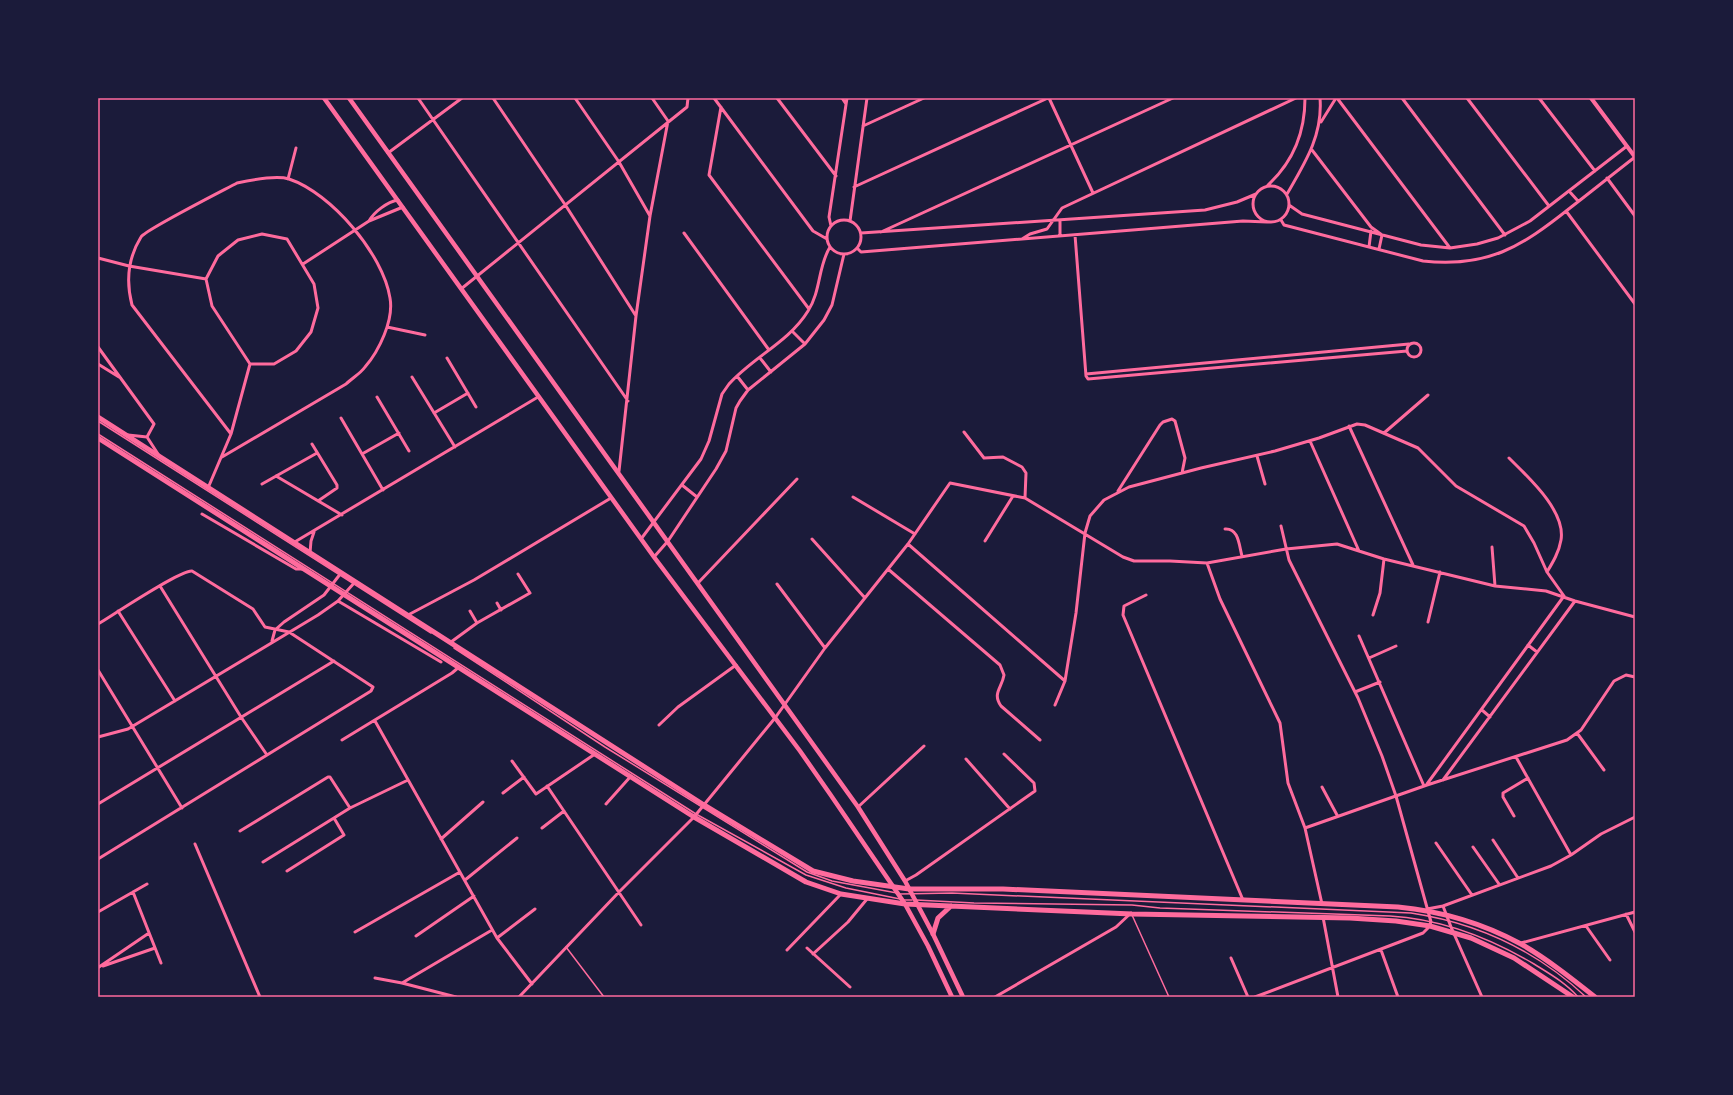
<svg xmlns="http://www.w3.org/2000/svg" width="1733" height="1095" viewBox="0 0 1733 1095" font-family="Literata,serif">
<rect width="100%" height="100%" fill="#1b1b3a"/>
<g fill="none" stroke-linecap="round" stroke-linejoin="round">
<!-- service -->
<path stroke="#ff6b9d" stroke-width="1.5" d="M98,421L431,633
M98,434L696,814L806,875L846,888L900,899
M454,648L605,747L807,872L832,881L897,893
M900,894L952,893L1411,913C1477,923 1537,951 1586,997
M904,900H912
M916,900L974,903L1132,905L1160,908L1390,916C1442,919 1490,938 1534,964C1550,974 1566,983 1578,997
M1132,915L1169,997
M566,947L604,997"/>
<!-- minor -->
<path stroke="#ff6b9d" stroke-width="3" d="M418,98L628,401
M493,98L566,206L636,316
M575,98L619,162L650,216
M652,98L668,121
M714,98L813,231L827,239
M777,98L836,176
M842,98L846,104
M1049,98L1093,193
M1337,98L1450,248
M1402,98L1505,235
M1467,98L1549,206
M1539,98L1595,171
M721,107L709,175L809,309
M1321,122L1336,98
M863,126L924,98
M1312,150L1371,227L1382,235L1379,249
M388,153L462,98
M1607,178L1635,216
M288,179L296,148
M1268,185C1293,162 1305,132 1305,98
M1253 204a18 18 0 1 1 36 0a18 18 0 1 1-36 0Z
M854,187L1048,98
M1569,191L1578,201
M1287,194C1305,163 1323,135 1320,98
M1289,205L1302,214L1421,245L1450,248L1477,244L1498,238L1530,221L1627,146
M1566,211L1635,304
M827 237a17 17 0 1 1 34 0a17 17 0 1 1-34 0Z
M1060,220V236
M1281,220L1284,225L1423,261C1488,268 1521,247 1570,208C1592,191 1613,174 1635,157
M369,221C374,212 387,202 398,200
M850,221L867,98
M831,226L829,217L847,98
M881,232L1173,98
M684,233L769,350
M861,233L1205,210L1237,202L1256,194
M262,234L287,239L314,284L318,308L311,332L296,351L274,364H250L212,306L206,279L218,256L238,240Z
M1075,235L1086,376L1088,379L1407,351
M1022,239L1030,234L1047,229L1062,208L1296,98
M1369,247L1371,231
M857,248L861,252L1243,221L1267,222
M98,258L129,266L206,279
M303,264L369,221L403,207
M461,289L687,107L688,98
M387,327L425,335
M792,331L805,344
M1407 350a7 7 0 1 1 14 0a7 7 0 1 1-14 0Z
M98,347L154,424L147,437
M447,358L476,407
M760,358L771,372
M98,364L119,377
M1086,374L1409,344
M737,376L748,390
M412,377L455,447
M377,397L409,451
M434,413L468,393
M341,418L383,490
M1349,426L1413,565
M964,432L984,458L1003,457L1022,467L1026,473L1025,498
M1384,433L1428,395
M128,435L147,437L158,454
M1310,441L1359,551
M312,444L337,485V488L318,501
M362,454L399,433
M1257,456L1265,484
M222,457L346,384C352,378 360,374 365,367C379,351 394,320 390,298C383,254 331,193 289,179C276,175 251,180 237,183C224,190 145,230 141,237C128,258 126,282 132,305L231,434
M1509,458C1528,477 1566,511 1561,540C1559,552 1553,562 1547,572
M619,471L636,316L650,216L668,121
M276,476L342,515
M262,484L317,453
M682,485L697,497
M208,488L231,434L250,364
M1118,491L1160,425L1163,422L1172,419L1175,421L1185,458L1182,473
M853,497L915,534
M202,514L296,569H303
M1225,529C1239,528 1239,546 1242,556
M641,539L701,459L709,441L722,394L729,384C753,357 789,342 808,311C821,291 818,266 830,247
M812,539L865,598
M985,541L1013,496
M293,543L538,397
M908,544L1065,681
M1492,547L1495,586
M310,553L311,541L314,532
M654,557L668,541L716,469L726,451L736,408L740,401L748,390L805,344L824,320L832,305L844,254
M1207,563L1220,599L1280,723L1288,783L1305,828L1322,904
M888,569L1000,665L1004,675C1002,688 992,693 1001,706L1040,740
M698,583L797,479
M777,584L825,648
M160,586L241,717L267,755
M1146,595L1124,606L1123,615L1243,900
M338,601L441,662
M497,603L501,610
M118,611L175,701
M470,611L477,623
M408,615L474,580L611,498
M1373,615L1380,593L1384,559
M1428,622L1440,572
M98,624C113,615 180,570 192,571L253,609L265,627L289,632L373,687L371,691L98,859
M1359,636L1424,786
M272,641L275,630L284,622L324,595L341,573
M451,642L477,623L530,593L518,574
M1528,645L1537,652
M1369,658L1396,646
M98,670L182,808
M1355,692L1380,682
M1055,705L1065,681L1076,613L1085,533L1090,516L1104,500L1129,487L1201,468L1275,451L1319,438L1357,424L1365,425L1418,448L1456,486L1524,526L1534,543L1547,572L1564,596
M1482,710L1490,717
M375,721L497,938L532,984
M659,725L678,707L736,665
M1577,733L1604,770
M98,737L128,729L318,615L338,601L355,582
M342,740L452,673L459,667
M1516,757L1571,855
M966,759L1010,809
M512,761L536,794L595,754
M1443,780L1575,601
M1427,784L1564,596
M547,786L641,925
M1322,787L1337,815
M503,793L524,777
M98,804L334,661
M606,804L631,776
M858,807L924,746
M1514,816L1503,797V793L1528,778
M542,828L564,811
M1305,828L1427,785L1567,740L1581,730L1614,681L1626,675L1635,677
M240,831L328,777H330L350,808
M441,839L483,802
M1493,840L1518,878
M1436,843L1472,895
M195,844L260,997
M1473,847L1499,884
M263,862L350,808L408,780
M287,871L344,835L334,818
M465,880L517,838
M905,881L916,875L1035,791L1034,783L1004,754
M133,892L161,963
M1443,906L1451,927L1482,997
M1427,909L1443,906L1551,866L1571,855L1601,834L1635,817
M98,912L147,884
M1626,914L1635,932
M1323,917L1338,997
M1586,926L1610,960
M355,932L460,872
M416,936L474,896
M497,938L535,909
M1521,943L1635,912
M807,948L850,987
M787,950L841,894
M1381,950L1398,997
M813,954L848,922L867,899
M1231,958L1248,997
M103,966L155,948
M99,967L149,933
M375,978L402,983L456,997
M402,983L492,930
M519,997L619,892L694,817L775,718L825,648L908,544L950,483L1025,498L1123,557L1134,561H1170L1207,563L1286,549L1337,544L1384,559L1495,586L1546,591L1575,601L1635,617
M995,997L1116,927L1131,913
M1255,997L1423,933L1428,928L1431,922L1396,796L1382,756L1358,698L1289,560L1281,526"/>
<!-- tertiary -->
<path stroke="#ff6b9d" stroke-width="4" d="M1591,98L1635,157"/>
<!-- secondary -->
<path stroke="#ff6b9d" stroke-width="4.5" d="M324,98L654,557L800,751L830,794L905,904L928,946L952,997
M349,98L858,807L905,881L933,934L963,997"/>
<!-- primary -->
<path stroke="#ff6b9d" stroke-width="5" d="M98,417L704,805L813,871L853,881L909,889H1003L1398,907C1440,911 1484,924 1521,944C1547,959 1571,978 1595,997
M98,438L694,817L806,882L841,894L905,904L1132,914L1350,918L1396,921L1430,926L1471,938L1514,958L1573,997
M933,934L938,918L951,906"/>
</g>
<!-- border -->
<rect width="1733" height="1095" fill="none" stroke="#1b1b3a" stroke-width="198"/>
<rect x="99" y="99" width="1535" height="897" fill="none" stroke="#ff6b9d" stroke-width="1.5"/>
</svg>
